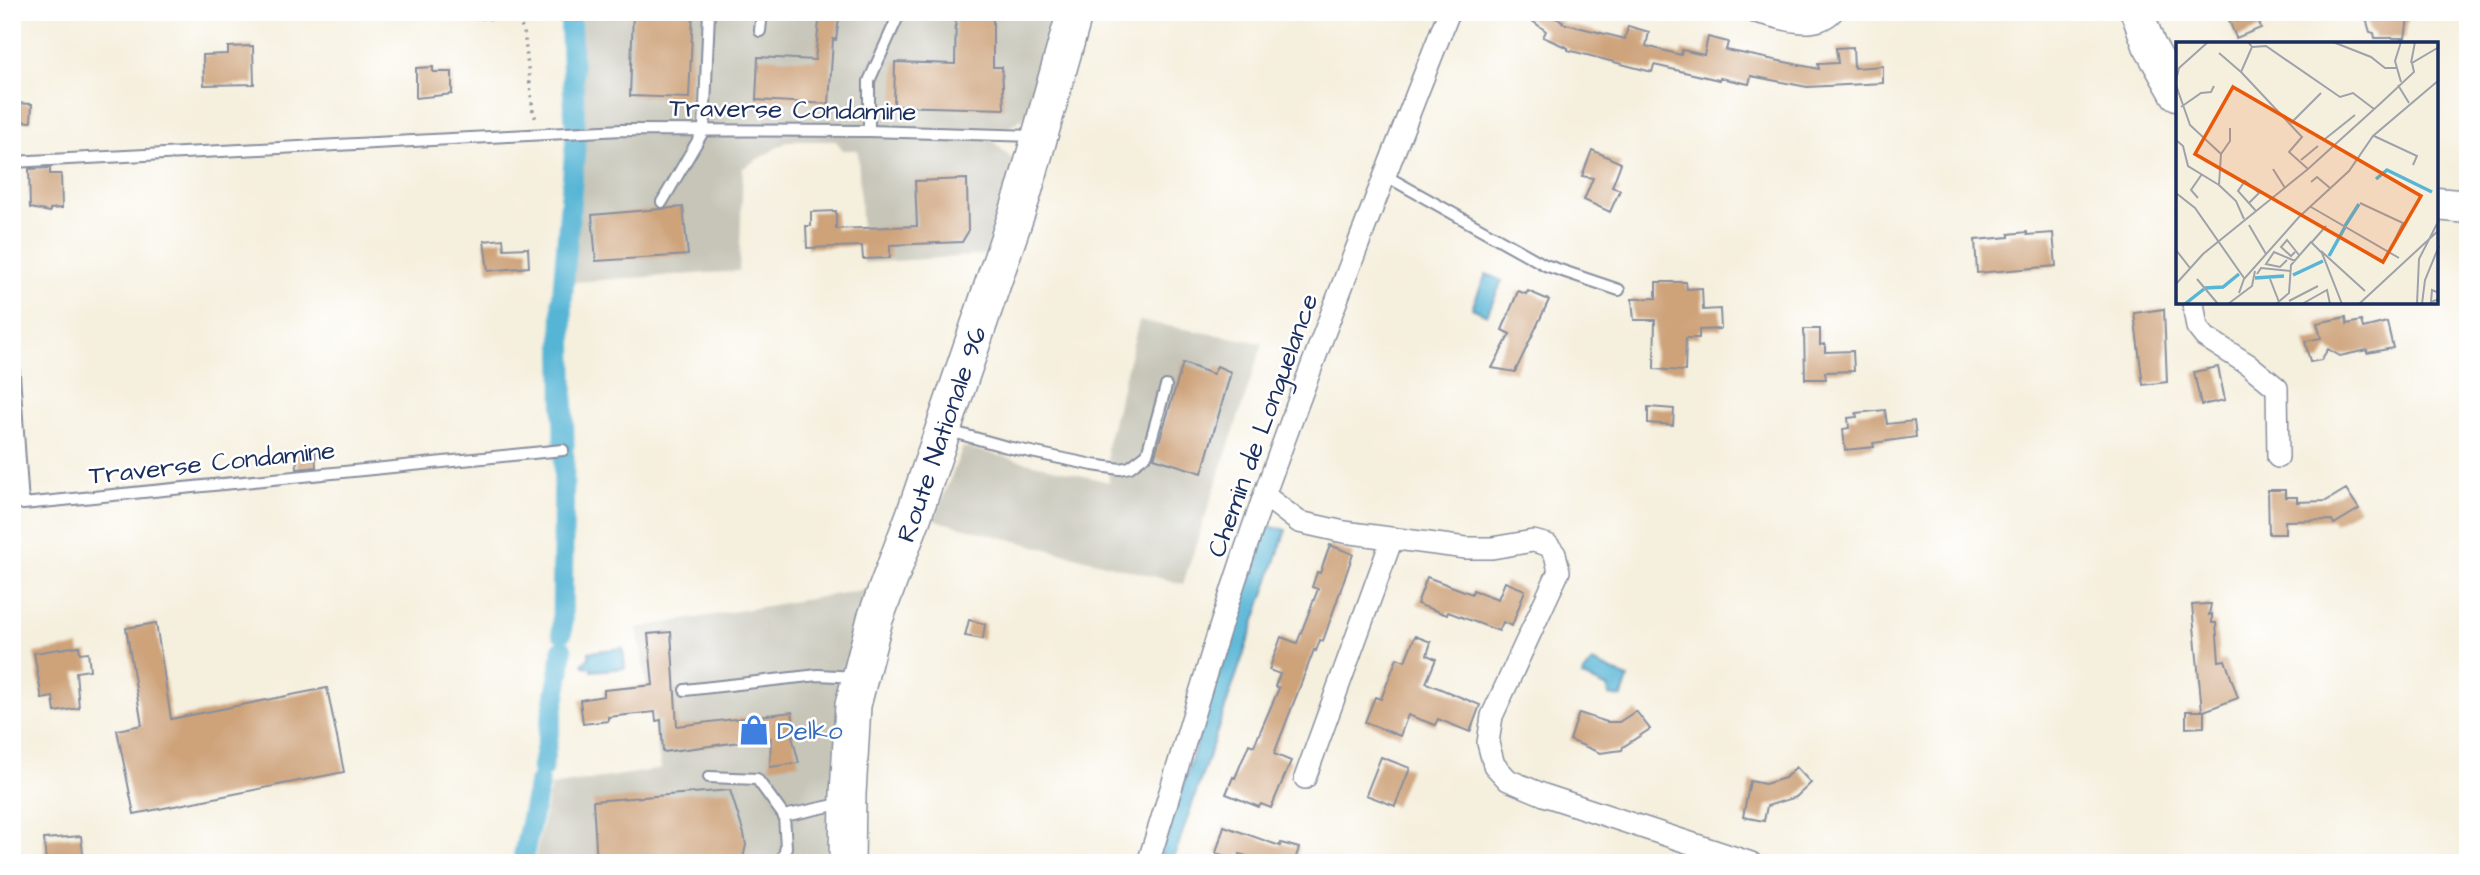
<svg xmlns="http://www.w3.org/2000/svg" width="2480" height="875" viewBox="0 0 2480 875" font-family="'Architects Daughter',sans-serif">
<rect width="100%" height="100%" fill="#fff"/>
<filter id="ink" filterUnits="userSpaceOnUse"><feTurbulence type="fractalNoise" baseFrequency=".0143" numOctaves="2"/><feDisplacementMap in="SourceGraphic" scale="14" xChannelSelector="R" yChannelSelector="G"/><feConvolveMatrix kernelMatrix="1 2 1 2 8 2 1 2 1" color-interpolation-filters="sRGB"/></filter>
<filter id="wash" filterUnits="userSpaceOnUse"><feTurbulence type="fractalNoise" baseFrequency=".00686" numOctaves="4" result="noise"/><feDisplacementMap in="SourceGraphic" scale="28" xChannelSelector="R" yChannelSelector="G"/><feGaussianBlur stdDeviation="1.57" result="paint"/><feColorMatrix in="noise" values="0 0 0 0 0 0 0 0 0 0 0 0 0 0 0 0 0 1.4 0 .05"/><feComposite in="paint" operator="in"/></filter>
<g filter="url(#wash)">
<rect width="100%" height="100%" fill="#f5efdd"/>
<!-- industrial -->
<path fill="#c6c5b8" d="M577,12H1056L1031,113L1009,127L995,128L993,141L1016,163L988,255L863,263L858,150H843L836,141H788L743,168L739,271L574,282L583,139Z
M1139,321L1263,343L1183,584L934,520L963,447L1109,482L1107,447Z
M868,589L841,692L827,863H534L551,786L661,769L637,628Z"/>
<!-- water -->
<path fill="#57b5d5" stroke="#39729a" stroke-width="2" d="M1486,274L1502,281L1487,315L1472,308Z
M1267,526L1286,530L1172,863H1158Z
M623,648L625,668L592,671L591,667L584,666L583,663L589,658V652Z
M1592,662L1628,678L1622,697L1609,695L1608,688L1582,676Z"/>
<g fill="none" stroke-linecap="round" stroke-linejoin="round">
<!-- canal -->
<path stroke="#57b5d5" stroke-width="21" d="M570,12L575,127
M564,445L562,301L576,137
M562,632L564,456
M542,769L560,671L562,650
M522,863L539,783"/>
</g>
<g id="blocks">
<!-- building -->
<path fill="#cea37a" d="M633,12H693L689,98L630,96Z
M820,12H840L836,40L833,39L829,104L756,100L758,57L815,60Z
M956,12H993V67H1002L1004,109L894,106L895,62L955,64Z
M1520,12H1541L1563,21L1562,23L1625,39L1628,26L1649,32L1646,46L1681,55L1682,50L1704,55L1708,37L1728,42L1726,50L1819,69L1818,64L1838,63L1836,48L1853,47L1854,68L1883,66V83L1807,87L1751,76L1749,84L1720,78L1719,80L1654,65L1652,72L1568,50V48L1543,37L1546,31Z
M2226,12H2256L2261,28L2236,38Z
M2364,12H2409L2405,38H2375L2374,33L2370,32Z
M253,46L254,84L204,85L203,55L228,54V47Z
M433,67V72H452V94L416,98V68Z
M12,103L32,104L31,122L12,121Z
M1592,150L1621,163L1612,187L1620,190L1610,212L1584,200L1593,178L1582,176Z
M50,168V174H61L62,208L50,209V212L30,208L29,169Z
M967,179L968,232L962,242L890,245V258L863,259L862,246L807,248L806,226H811V212L836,211V229L917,226L915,181Z
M683,207L688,255L596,261L592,215Z
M2027,232V235L2053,233L2056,266L1977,273L1975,240L2009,237V234Z
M503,239L504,249L528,248L529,267L488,271L484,241Z
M1656,282H1686L1687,289L1702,288L1703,310L1720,309L1721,329L1699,330V338H1686L1685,371L1654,369L1655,320H1634L1632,299L1656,298Z
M1518,291L1526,294L1528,291L1549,300L1515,372L1492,368L1510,334L1502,330Z
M2164,309L2167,382L2143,385L2134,313Z
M2346,317L2347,324L2361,321L2363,328L2387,322L2393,348L2367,353V350L2340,356L2328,349L2321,360L2310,362L2305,341L2321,338L2317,323Z
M1804,329H1820V345L1825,344V352L1853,351L1854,371L1825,372L1826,379H1805Z
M1183,363L1213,374L1217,366L1231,372L1202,473L1154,458Z
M2218,367L2225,400L2201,405L2194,372Z
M1648,407L1674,409L1673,425L1648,423Z
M1885,410L1887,424L1914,421L1916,437L1873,443L1874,447L1845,450L1843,429L1849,428L1848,418L1857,417L1856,413Z
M315,448L316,467L297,469L296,450Z
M2346,489L2359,509L2334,524L2332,520L2285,521V534H2269L2268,490H2285V497H2297V502L2326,501Z
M1330,545L1353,554L1323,641L1320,640L1316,651L1314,650L1274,754L1291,761L1271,808L1261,804L1259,807L1226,794L1233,777L1235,778L1249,744L1254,746L1279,688L1275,686L1280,674L1269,670L1281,637L1297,643L1318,589L1312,587L1317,572L1320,573Z
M1427,577L1472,594L1473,590L1498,599L1505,582L1525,590L1512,626L1503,622L1499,631L1448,612L1447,615L1417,604Z
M2207,604H2211L2209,615L2212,614V623H2216L2219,661L2225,660L2238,698L2204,711V727L2186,728V711H2202L2192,605Z
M969,620L985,624L983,639L965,636Z
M156,623L171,719L327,688L344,772L134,814L117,730L142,725L126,628Z
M671,632L677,726L792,712L796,735L792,736L799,763L770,767L771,738L663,752L661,720L656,721L655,712L608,717V721L583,724L580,700L604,696V690L653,685L648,634Z
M1415,636L1431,642L1427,655L1436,659L1426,683L1480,705L1470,732L1438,719L1435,725L1408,715L1400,736L1365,722L1375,697L1381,699L1397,658L1405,661Z
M79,646L80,653L88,652L90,670L76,672L79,708L55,712L53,697L42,699L34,653Z
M1636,711L1650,729L1623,747L1622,750L1600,753L1570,740L1579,713L1607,722H1619Z
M1381,757L1410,768L1395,806L1366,795Z
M1796,767L1811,783L1796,797L1767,806L1764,821L1743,817L1750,781L1765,784L1785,778Z
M730,790L744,834L746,845L742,863H597L593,801Z
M1224,826L1280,846L1281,843L1299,848L1294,863H1269L1240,854L1239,860L1216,853Z
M81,836L84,863H46L44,839Z"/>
</g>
</g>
<g filter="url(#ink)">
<use href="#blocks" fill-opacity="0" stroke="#888f9e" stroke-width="2"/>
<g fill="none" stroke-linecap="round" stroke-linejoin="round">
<!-- lane casing -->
<g stroke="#888f9e" stroke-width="14">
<path id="lane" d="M760,31L762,12
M869,131V81L900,12
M12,162L622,130L869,131L1034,136
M1386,176L1545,265L1619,290
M662,202L704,130L709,12
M12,346L23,504L563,450
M946,430L1007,447L1093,465L1120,469L1130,467L1147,454L1166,386
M685,690L818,675L857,677
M709,777L757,779L784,816L844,803
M782,863L786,847L784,816"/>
</g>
<!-- street casing -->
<g stroke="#888f9e" stroke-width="24">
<path id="street" d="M1755,12C1780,17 1812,32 1832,12
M2193,303L2197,327L2205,337L2249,365L2277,388L2278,457
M1264,495L1299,522L1344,532L1466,548H1492L1533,541L1548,545L1555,554L1559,571L1492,716L1488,743L1494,765L1508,780L1544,795L1751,863
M1305,778L1392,539
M1148,863C1187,740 1221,615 1265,493C1323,332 1386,172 1449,12"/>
</g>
<!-- secondary casing -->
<g stroke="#888f9e" stroke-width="35">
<path id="secondary" d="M2137,12L2149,45L2177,94
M2436,204L2468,207"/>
</g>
<!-- primary casing -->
<g stroke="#888f9e" stroke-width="38">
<path id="primary" d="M847,863L848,794L853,705L875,619L914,515L1023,195L1075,12"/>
</g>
<!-- path -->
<path stroke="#888f9e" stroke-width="3.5" stroke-dasharray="2 5" stroke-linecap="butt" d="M349,12L369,15L507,19L519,23L524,31L533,112L537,121"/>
<!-- lane -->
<use href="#lane" stroke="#fff" stroke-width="10"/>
<!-- street -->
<use href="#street" stroke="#fff" stroke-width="21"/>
<!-- secondary -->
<use href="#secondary" stroke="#fff" stroke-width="32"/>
<!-- primary -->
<use href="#primary" stroke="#fff" stroke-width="35"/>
</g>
</g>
<!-- icons -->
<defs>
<g id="shop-bare" transform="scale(2.415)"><path d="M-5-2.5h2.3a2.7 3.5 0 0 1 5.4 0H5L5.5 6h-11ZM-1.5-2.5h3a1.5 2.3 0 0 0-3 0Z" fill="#3f7fe0" stroke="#fff" stroke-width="2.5" paint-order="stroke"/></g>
</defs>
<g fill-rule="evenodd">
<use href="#shop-bare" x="754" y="730"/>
</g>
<g text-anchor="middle" stroke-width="5" stroke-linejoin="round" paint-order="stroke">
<!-- street labels -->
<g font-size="26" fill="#1b2f5e" stroke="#fff">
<text transform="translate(793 109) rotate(1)" y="9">Traverse Condamine</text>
<text transform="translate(1262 425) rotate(-70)" y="9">Chemin de Longuelance</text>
<text transform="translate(941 434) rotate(-71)" y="9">Route Nationale 96</text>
<text transform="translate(212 462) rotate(-6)" y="9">Traverse Condamine</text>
</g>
<!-- shop labels -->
<g font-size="26" fill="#366cbe" stroke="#fff" text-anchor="start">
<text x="777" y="739">Delko</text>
</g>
</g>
<!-- overview -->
<g transform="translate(2176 42)">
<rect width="262" height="262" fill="#f5efdd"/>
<path fill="none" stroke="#57b5d5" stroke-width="3.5" d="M200,137L211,128L256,150M169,184L183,162M153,214L169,185M117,233L147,219M79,236L108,234M29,246L47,245L63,232M9,262L28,247"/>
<path fill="none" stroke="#9ea2aa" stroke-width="2" d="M72,0L76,5L65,30L126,95L113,110L132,127M157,0L195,15L209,26H220M76,5L90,4L164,55L177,51L198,67M43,11L65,30M235,21L239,0M0,38L3,26L32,0M225,40L219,19L225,0M0,43L14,83L45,112L43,143L60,159L68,177M222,43L233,61M5,65L25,51L35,50L38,44M115,81L145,51M198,94L241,114L237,123M149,97L179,73M0,98L7,104L12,124L43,143M45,112L54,99V86M125,118L142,104M97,127L109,146M135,140L141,135L154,146M0,151L19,166L68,236M22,156L15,148L26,132M73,161L83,151L69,139L62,149L80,169M184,161L227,181L214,208M135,165L223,216M73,183L90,212M136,200L150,184M0,208L14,226M145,209L189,249M119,210L115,214L105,205L111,198L123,213M111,218L104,225L90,222L98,210L119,219M81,232L85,226L114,229M21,237L42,262M94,237L103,260M0,242L27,212L132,127L206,60L238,30L236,21L263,5M63,251L68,237L123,175L173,129L197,94L263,38M263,251L256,248L255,260L263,257M113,259L142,244M52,262L76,244L79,229M100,262L113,251L115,223L135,200L146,211L166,262M126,262L151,248L154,262M183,262L263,188M241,262L243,217L263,178M246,262L249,238L263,204"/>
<path fill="#e8590c" fill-opacity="0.15" stroke="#e8590c" stroke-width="3.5" d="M57,45L245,154L207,220L19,112Z"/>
<rect width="262" height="262" fill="none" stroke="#1b2f5e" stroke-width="3.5"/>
</g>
<!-- margin -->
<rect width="2480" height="875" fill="none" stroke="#fff" stroke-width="42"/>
</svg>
